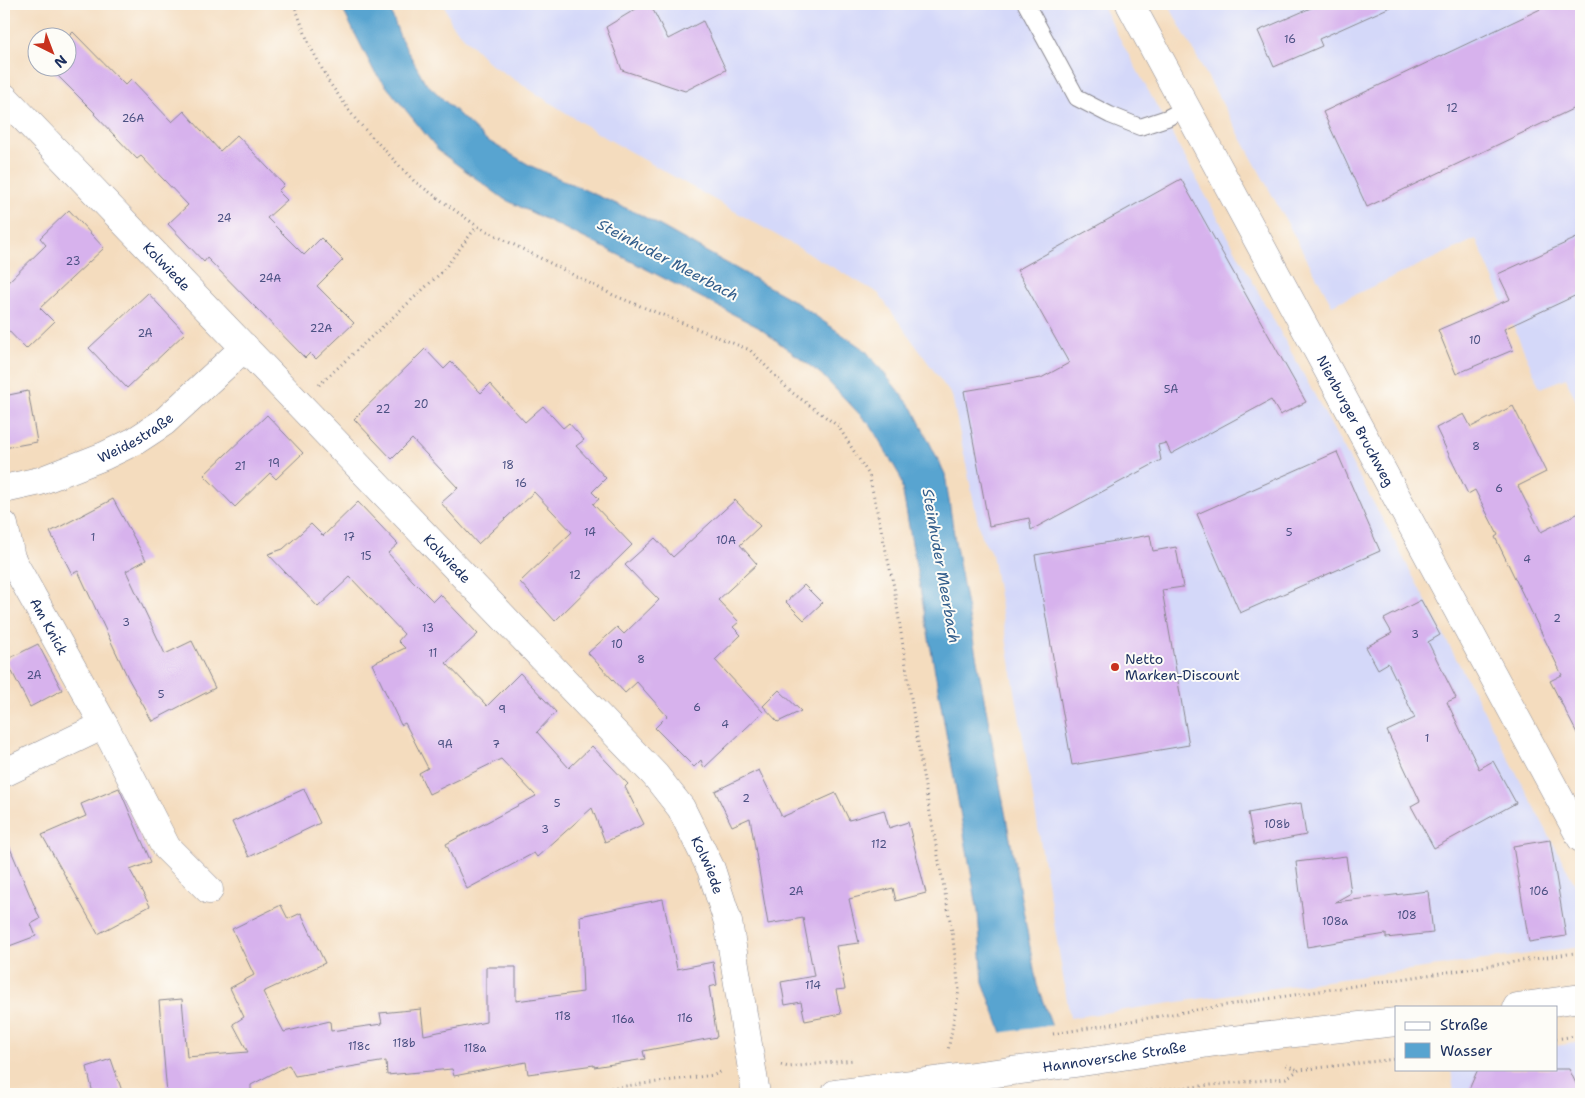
<svg xmlns="http://www.w3.org/2000/svg" width="1585" height="1098" viewBox="0 0 1585 1098" font-family="'Shantell Sans',sans-serif">
<rect width="100%" height="100%" fill="#fdfcf7"/>
<filter id="ink" filterUnits="userSpaceOnUse"><feTurbulence type="fractalNoise" baseFrequency=".02" numOctaves="2"/><feDisplacementMap in="SourceGraphic" scale="10" xChannelSelector="R" yChannelSelector="G"/><feConvolveMatrix kernelMatrix="1 2 1 2 8 2 1 2 1" color-interpolation-filters="sRGB"/></filter>
<filter id="wash" filterUnits="userSpaceOnUse"><feTurbulence type="fractalNoise" baseFrequency=".0096" numOctaves="4" result="noise"/><feDisplacementMap in="SourceGraphic" scale="20" xChannelSelector="R" yChannelSelector="G"/><feGaussianBlur stdDeviation="1.12" result="paint"/><feColorMatrix in="noise" values="0 0 0 0 0 0 0 0 0 0 0 0 0 0 0 0 0 1.4 0 .05"/><feComposite in="paint" operator="in"/></filter>
<g filter="url(#wash)">
<rect width="100%" height="100%" fill="#f4dcbe"/>
<!-- built -->
<path fill="#d4d8f9" d="M444,4H1101L1396,544L1581,896V947L1266,989L1070,1018L992,554L981,537L952,396L878,293L599,134L490,64L452,25Z
M1168,4H1581V412L1566,378L1540,388L1476,239L1332,305Z
M1581,1042V1094H1454L1451,1069H1556V1046Z"/>
<!-- water -->
<path fill="#58a4d0" stroke="#3a6a97" d="M340,4H388L400,37L425,82L485,139L531,166L639,214L794,301L866,351L913,409L945,474L955,541L1037,985L1076,1094H1025L983,982L978,912L900,476L871,426L821,374L758,327L619,255L504,199L440,152L374,71Z"/>
<!-- pier -->
<path fill="#f4dcbe" d="M1054,1025L1079,1094H1022L999,1033Z"/>
<g id="blocks">
<!-- building -->
<path fill="#d7b2ed" d="M644,4H650L668,39L703,21L726,70L685,91L622,70L606,27Z
M1320,4H1397L1319,39L1322,46L1274,67L1258,31Z
M1551,4H1581V105L1367,207L1323,112Z
M73,32L125,85L131,79L172,122L184,111L220,151L237,135L284,185L278,191L287,200L267,218L304,255L321,238L343,260L317,286L354,323L316,359L310,353L305,358L207,258L204,262L168,224L188,205L141,156L137,159L94,114L95,113L50,68H68L67,38Z
M1181,179L1306,402L1280,415L1271,400L1171,454L1166,443L1158,445L1161,460L1031,530L1029,518L989,526L964,391L1041,378L1069,363L1017,270Z
M69,210L104,248L40,308L54,322L26,349L4,326V286L46,245L40,238Z
M1581,236V293L1504,329L1513,350L1456,374L1438,330L1510,299L1498,274Z
M148,293L185,333L127,388L89,348Z
M425,349L444,369L451,362L481,393L490,384L525,422L543,406L563,428L569,423L584,440L576,446L606,478L592,492L599,499L593,504L632,545L555,621L520,582L572,532L534,492L478,544L441,503L458,488L412,439L392,459L354,419Z
M28,391L37,442L4,448V396Z
M1513,406L1546,472L1518,486L1541,532L1581,512V741L1550,681L1562,675L1495,537L1498,535L1475,490L1468,494L1436,428L1464,414L1471,427Z
M267,415L303,453L276,479L270,473L235,507L204,475Z
M1337,452L1380,551L1240,613L1197,514Z
M113,499L146,560L126,571L165,654L192,641L215,688L152,721L128,678L78,571L72,574L50,532Z
M735,500L760,526L740,545L757,564L718,600L739,622L733,627L741,635L715,660L763,712L704,768L701,760L694,767L655,728L667,716L637,682L625,693L588,653L617,627L624,634L659,600L625,565L655,538L673,557Z
M358,502L398,544L388,553L412,580L433,601L440,594L478,634L446,663L487,706L520,673L556,712L537,732L569,768L592,746L628,784L625,787L644,824L605,842L592,808L537,857L534,853L467,889L446,844L536,796L501,759L429,794L419,773L428,768L405,723L401,725L372,664L405,648L398,641L404,634L350,577L318,607L268,554L283,549L311,524L323,536Z
M1150,535L1153,551L1176,547L1183,587L1162,590L1189,745L1072,765L1035,555Z
M804,585L822,603L804,620L786,602Z
M1421,600L1440,635L1428,642L1456,698L1447,702L1479,769L1493,761L1516,803L1434,848L1411,806L1420,801L1387,731L1415,718L1388,663L1378,669L1366,647L1392,633L1384,619Z
M38,644L62,690L30,707L6,660Z
M779,690L801,711L778,722L763,706Z
M759,770L782,817L836,793L849,820L884,810L889,828L908,822L926,893L896,901L893,888L849,899L859,943L836,946L845,989L836,990L841,1014L805,1021L801,1002L785,1005L781,982L814,976L803,918L768,924L750,818L732,826L715,791Z
M119,788L151,862L130,870L150,906L98,934L42,835L86,816L81,804Z
M304,789L320,823L249,857L232,822Z
M1301,803L1306,835L1254,845L1248,813Z
M4,834L40,919L31,924L36,936L4,948Z
M1550,840L1566,936L1529,942L1513,846Z
M1346,856L1351,893L1335,902L1428,891L1433,933L1386,938V934L1307,947L1296,862Z
M663,899L677,969L713,962L717,985L709,987L717,1037L643,1051L645,1059L594,1067V1065L528,1074L526,1062L454,1076L452,1069L387,1075L386,1061L295,1076L289,1065L251,1085V1094H167L159,1001L182,999L187,1057L248,1052L233,1024L244,1017L230,988L254,975L232,929L281,905L288,919L301,913L325,963L263,992L284,1032L330,1021L331,1031L382,1024L380,1013L421,1009L424,1035L486,1022V967H516V1001L583,992L580,916Z
M111,1059L123,1094H93L87,1067Z
M1478,1069H1569L1581,1094H1467Z"/>
</g>
</g>
<g filter="url(#ink)">
<use href="#blocks" fill-opacity="0" stroke="#88868e" stroke-width="1"/>
<g fill="none" stroke-linecap="round" stroke-linejoin="round">
<!-- lane casing -->
<g stroke="#88868e" stroke-width="18">
<path id="lane" d="M1026,4L1077,98L1110,115L1140,127L1167,118L1186,108"/>
</g>
<!-- street casing -->
<g stroke="#88868e" stroke-width="29">
<g id="street">
<path id="s1" d="M1130,4L1581,838"/>
<path id="s2" d="M4,97L655,775L681,808L711,869L728,922L756,1094"/>
<path id="s3" d="M4,489L40,481L104,456L135,441L164,422L245,347"/>
<path id="s4" d="M4,525L11,558L104,725L4,773"/>
<path d="M104,725L167,848L209,890"/>
</g>
</g>
<!-- secondary casing -->
<g stroke="#88868e" stroke-width="29">
<g id="secondary">
<path d="M1517,1007L1581,998"/>
<path id="s5" d="M835,1094L1074,1063L1223,1041L1396,1022"/>
</g>
</g>
<!-- path -->
<path stroke="#88868e" stroke-width="3" stroke-dasharray="1 4" stroke-linecap="butt" d="M294,4L309,44L329,82L356,120L414,181L477,226L613,295L750,350L790,391L838,426L869,475L894,587L922,770L952,931L959,990L948,1051
M319,385L442,272L477,226
M1053,1034L1220,1006L1581,952
M1556,1039L1581,1035
M781,1065L789,1067L854,1060
M1286,1065L1298,1070
M1091,1091L1101,1094
M561,1094L714,1075L723,1071
M1116,1094L1286,1078L1299,1070L1396,1059"/>
<!-- lane -->
<use href="#lane" stroke="#fff" stroke-width="16"/>
<!-- street -->
<use href="#street" stroke="#fff" stroke-width="28"/>
<!-- secondary -->
<use href="#secondary" stroke="#fff" stroke-width="28"/>
</g>
</g>
<!-- markers -->
<circle fill="#c8321e" stroke="#fdfcf7" stroke-width="2" cx="1115" cy="667" r="5"/>
<g text-anchor="middle" stroke-width="4" stroke-linejoin="round" paint-order="stroke">
<!-- number labels -->
<g font-size="11" fill="#4a5082">
<text x="1290" y="43">16</text>
<text x="1452" y="112">12</text>
<text x="133" y="122">26A</text>
<text x="224" y="222">24</text>
<text x="73" y="265">23</text>
<text x="270" y="282">24A</text>
<text x="321" y="332">22A</text>
<text x="145" y="337">2A</text>
<text x="1475" y="344">10</text>
<text x="1171" y="393">5A</text>
<text x="421" y="408">20</text>
<text x="383" y="413">22</text>
<text x="1476" y="450">8</text>
<text x="274" y="467">19</text>
<text x="508" y="469">18</text>
<text x="240" y="470">21</text>
<text x="521" y="487">16</text>
<text x="1499" y="492">6</text>
<text x="590" y="536">14</text>
<text x="1289" y="536">5</text>
<text x="93" y="541">1</text>
<text x="349" y="541">17</text>
<text x="726" y="544">10A</text>
<text x="366" y="560">15</text>
<text x="1527" y="563">4</text>
<text x="575" y="579">12</text>
<text x="1557" y="622">2</text>
<text x="126" y="626">3</text>
<text x="428" y="632">13</text>
<text x="1415" y="638">3</text>
<text x="617" y="648">10</text>
<text x="433" y="657">11</text>
<text x="641" y="663">8</text>
<text x="34" y="679">2A</text>
<text x="161" y="698">5</text>
<text x="697" y="711">6</text>
<text x="502" y="713">9</text>
<text x="725" y="728">4</text>
<text x="1427" y="742">1</text>
<text x="445" y="748">9A</text>
<text x="496" y="748">7</text>
<text x="746" y="802">2</text>
<text x="557" y="807">5</text>
<text x="1277" y="828">108b</text>
<text x="545" y="833">3</text>
<text x="879" y="848">112</text>
<text x="796" y="895">2A</text>
<text x="1539" y="895">106</text>
<text x="1407" y="919">108</text>
<text x="1335" y="925">108a</text>
<text x="813" y="989">114</text>
<text x="563" y="1020">118</text>
<text x="685" y="1022">116</text>
<text x="623" y="1023">116a</text>
<text x="404" y="1047">118b</text>
<text x="359" y="1050">118c</text>
<text x="475" y="1052">118a</text>
</g>
<!-- street labels -->
<g font-size="14" fill="#1b2f5e" stroke="#fdfcf7">
<text dy="5" stroke="none"><textPath href="#s2" startOffset="235">Kolwiede</textPath></text>
<text dy="5" stroke="none"><textPath href="#s1" startOffset="474">Nienburger Bruchweg</textPath></text>
<text dy="5" stroke="none"><textPath href="#s3" startOffset="142">Weidestraße</textPath></text>
<text dy="5" stroke="none"><textPath href="#s2" startOffset="640">Kolwiede</textPath></text>
<text dy="5" stroke="none"><textPath href="#s4" startOffset="112">Am Knick</textPath></text>
<text dy="5" stroke="none"><textPath href="#s2" startOffset="1045">Kolwiede</textPath></text>
<text dy="5" stroke="none"><textPath href="#s5" startOffset="282">Hannoversche Straße</textPath></text>
</g>
<!-- poi labels -->
<g font-size="14" fill="#1b2f5e" stroke="#fdfcf7" text-anchor="start">
<text x="1125" y="664">Netto<tspan x="1125" dy="16">Marken-Discount</tspan></text>
</g>
<!-- water labels -->
<g font-size="15" font-style="italic" fill="#335e8c" stroke="#fdfcf7">
<text transform="translate(668 260) rotate(28)" y="5">Steinhuder Meerbach</text>
<text transform="translate(941 566) rotate(80)" y="5">Steinhuder Meerbach</text>
</g>
</g>
<!-- margin -->
<rect width="1585" height="1098" fill="none" stroke="#fdfcf7" stroke-width="20"/>
<!-- legend -->
<rect x="1395" y="1006" width="162" height="65" fill="#fdfcf7" stroke="#a3aaba"/>
<rect x="1405" y="1022" width="25" height="8" fill="#ffffff" stroke="#a3aaba"/>
<text x="1440" y="1030" font-size="15" fill="#1b2f5e">Straße</text>
<rect x="1405" y="1043" width="25" height="15" fill="#58a4d0" stroke="#a3aaba"/>
<text x="1440" y="1056" font-size="15" fill="#1b2f5e">Wasser</text>
<!-- north arrow -->
<g transform="translate(52 52) rotate(138)"><circle r="24" fill="#fdfcf7" stroke="#a3aaba"/>
<path d="M0-4L9 19L0 12L-9 19Z" fill="#c8321e"/>
<text y="-8" font-size="14" font-weight="bold" text-anchor="middle" fill="#1b2f5e">N</text>
</g>
</svg>
